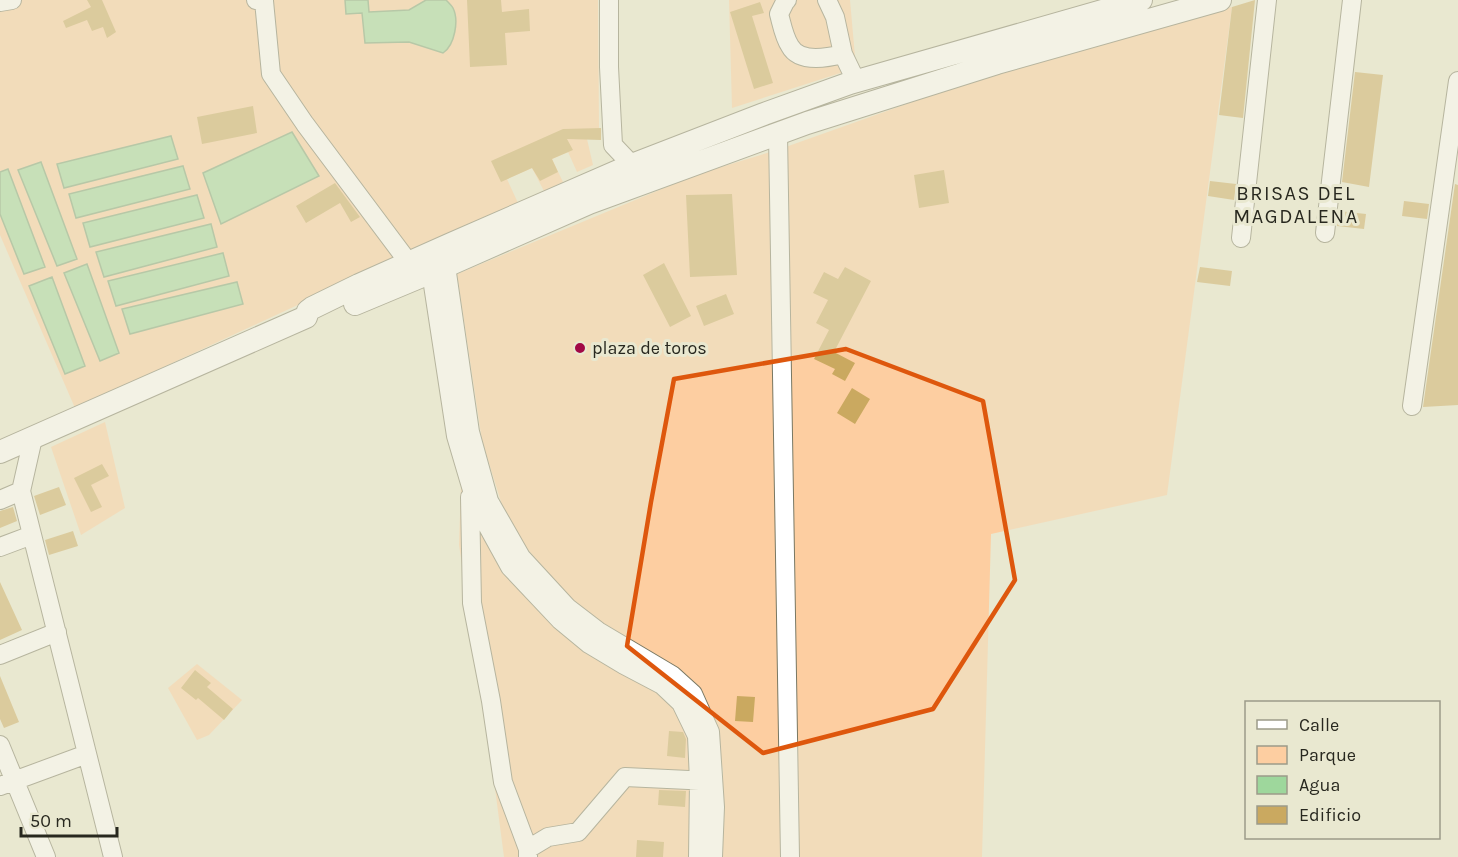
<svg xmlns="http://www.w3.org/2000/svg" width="1458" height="857" viewBox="0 0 1458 857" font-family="Karla,sans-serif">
<rect width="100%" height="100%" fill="#e9e8d0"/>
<!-- green -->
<path fill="#fdcea1" d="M0,0H598L599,128L587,139L593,165L577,172L568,152L552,159L563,182L544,191L532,168L507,179L518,203L75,408L0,235Z
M729,0H850L856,68L732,108Z
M1232,7L1167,495L991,534L982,857H721L723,771L716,728L609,629L564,593L520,540L502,505L482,441L457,274L698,174L780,149L856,122L1002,70Z
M105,422L125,508L81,535L51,447Z
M461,486L493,550L669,696L690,735L694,777L624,773L577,829L526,857H504L485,712L459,545Z
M197,664L242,700L209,735L197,740L168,688Z
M627,781L694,783L693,857H531L532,851L580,835Z"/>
<!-- water -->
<path fill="#9ed79c" stroke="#7ba276" stroke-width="1.5" d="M345,0H368L369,12L409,10L426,0H446C448,2 452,6 453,8C459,20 455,45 443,53L409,42L365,43L362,13L346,14Z
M292,132L319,176L221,224L203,173Z
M171,136L178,159L64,188L57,164Z
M41,162L77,259L57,266L18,170Z
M183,166L190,189L76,218L69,194Z
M8,169L45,267L24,274L0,214V172Z
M197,195L204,218L90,247L83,223Z
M211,224L217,247L104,277L96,252Z
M223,253L229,276L116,306L108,281Z
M87,264L119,353L100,361L64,273Z
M52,277L85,366L65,374L29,286Z
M237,282L243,304L130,334L122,309Z"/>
<!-- building -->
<path fill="#caa960" d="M87,0H102L116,32L107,38L103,27L92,31L87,20L66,28L63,21L91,7Z
M467,0H501L502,12L529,9L530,31L505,33L507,65L470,67Z
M1255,0L1243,118L1219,115L1232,7Z
M760,2L764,13L752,16L773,83L754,89L730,12Z
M1355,72L1383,75L1369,187L1342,182Z
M253,106L257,133L202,144L197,117Z
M601,128V140L567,139L573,150L552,159L558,172L540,181L532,168L501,182L491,161L563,129Z
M944,170L949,203L919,208L914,175Z
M1210,181L1236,184L1234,200L1208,196Z
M335,183L360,217L351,222L340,203L306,223L296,206Z
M1455,184L1458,185V405L1423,407Z
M732,194L737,275L690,277L686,195Z
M1404,201L1429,204L1427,219L1402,216Z
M1339,211L1366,214L1364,229L1337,226Z
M664,263L691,316L670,327L643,275Z
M845,267L871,281L834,352L855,363L845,381L832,374L835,369L814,359L829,330L816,323L828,300L813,293L824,272L838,279Z
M1200,267L1232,271L1230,286L1197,282Z
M726,294L734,314L704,326L696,306Z
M852,388L870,399L855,424L837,413Z
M102,464L109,476L91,485L102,507L91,512L74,478Z
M59,487L66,505L40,515L34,496Z
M13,507L17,521L0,528V511Z
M73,531L78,546L49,555L45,540Z
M0,582L22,630L0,640Z
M195,670L211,683L207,687L233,709L224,720L198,698L196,700L181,688Z
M0,676L19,722L4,728L0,719Z
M737,696L755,697L753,722L735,721Z
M669,731L683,732L686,739L685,758L667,756Z
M659,790L686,791L685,807L658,805Z
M637,840L664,842L663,857H636Z"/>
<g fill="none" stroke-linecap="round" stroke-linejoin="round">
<!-- minor casing -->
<g stroke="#797863" stroke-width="20">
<path id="minor" d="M256,0L264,1L271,74L305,124L409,263
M609,0V67L613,145L632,165
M787,0L785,2L779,14C782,25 784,37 790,46C799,63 827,58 843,54
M827,0L835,17L843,54L856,81
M0,2L12,0
M778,134L790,857
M1325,233L1352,0
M1241,238L1267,0
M446,266L470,432L489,501L521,557L568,608L598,631L672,675L693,694L710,732L715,807L713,857
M431,272L456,436L477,507L510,567L560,620L589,644L624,665L662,685L681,703L697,736L699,781L698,857
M1412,406L1458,81
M21,491L113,857
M470,497L472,603L491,701L503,782L528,849V857
M0,500L21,491L33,438
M0,547L32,535
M0,655L57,632
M0,745L46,857
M0,786L87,754
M528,849L548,837L578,832L625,777L710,781"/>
</g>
<!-- major casing -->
<g stroke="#797863" stroke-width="24">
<path id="major" d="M355,304L446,266L589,203L807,123L997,63L1220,0
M0,452L306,317L308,311L312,308L359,285L451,244L632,165L764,114L850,83L1141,0"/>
</g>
<!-- minor -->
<use href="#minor" stroke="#fff" stroke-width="18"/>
<!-- major -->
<use href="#major" stroke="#fff" stroke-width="22"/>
</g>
<!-- marked area -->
<path d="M0 0H1458V857H0ZM846,349L983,401L1015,580L933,709L763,753L627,646L651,502L674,379Z" fill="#e9e8d0" fill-opacity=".55" fill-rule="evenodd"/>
<path fill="none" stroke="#de570d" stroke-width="4.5" stroke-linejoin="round" d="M846,349L983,401L1015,580L933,709L763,753L627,646L651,502L674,379Z"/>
<!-- markers -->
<circle fill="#a20846" stroke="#e9e8d0" stroke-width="2" cx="580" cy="348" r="6"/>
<g text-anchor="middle" stroke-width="6" stroke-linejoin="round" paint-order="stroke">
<!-- poi labels -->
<g font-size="18" fill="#28281f" stroke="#e9e8d0" text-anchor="start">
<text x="592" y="354">plaza de toros</text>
</g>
<!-- neighbourhood labels -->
<g font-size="20" letter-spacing="1.5" fill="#28281f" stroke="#e9e8d0">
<text x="1296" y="200">BRISAS DEL<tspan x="1296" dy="23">MAGDALENA</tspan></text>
</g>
</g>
<!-- legend -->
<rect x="1245" y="701" width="195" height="138" fill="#e9e8d0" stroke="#9c9b89" stroke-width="1.5"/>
<rect x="1257" y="720" width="30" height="9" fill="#ffffff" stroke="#9c9b89" stroke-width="1.5"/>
<text x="1299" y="731" font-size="18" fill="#28281f">Calle</text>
<rect x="1257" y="746" width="30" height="18" fill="#fdcea1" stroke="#9c9b89" stroke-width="1.5"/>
<text x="1299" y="761" font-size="18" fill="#28281f">Parque</text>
<rect x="1257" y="776" width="30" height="18" fill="#9ed79c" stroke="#9c9b89" stroke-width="1.5"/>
<text x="1299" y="791" font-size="18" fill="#28281f">Agua</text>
<rect x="1257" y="806" width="30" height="18" fill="#caa960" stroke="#9c9b89" stroke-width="1.5"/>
<text x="1299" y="821" font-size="18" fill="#28281f">Edificio</text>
<!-- scale -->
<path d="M21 827v9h96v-9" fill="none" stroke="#28281f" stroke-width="3"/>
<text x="30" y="827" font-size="18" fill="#28281f" stroke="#e9e8d0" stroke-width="4.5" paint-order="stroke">50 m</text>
</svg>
